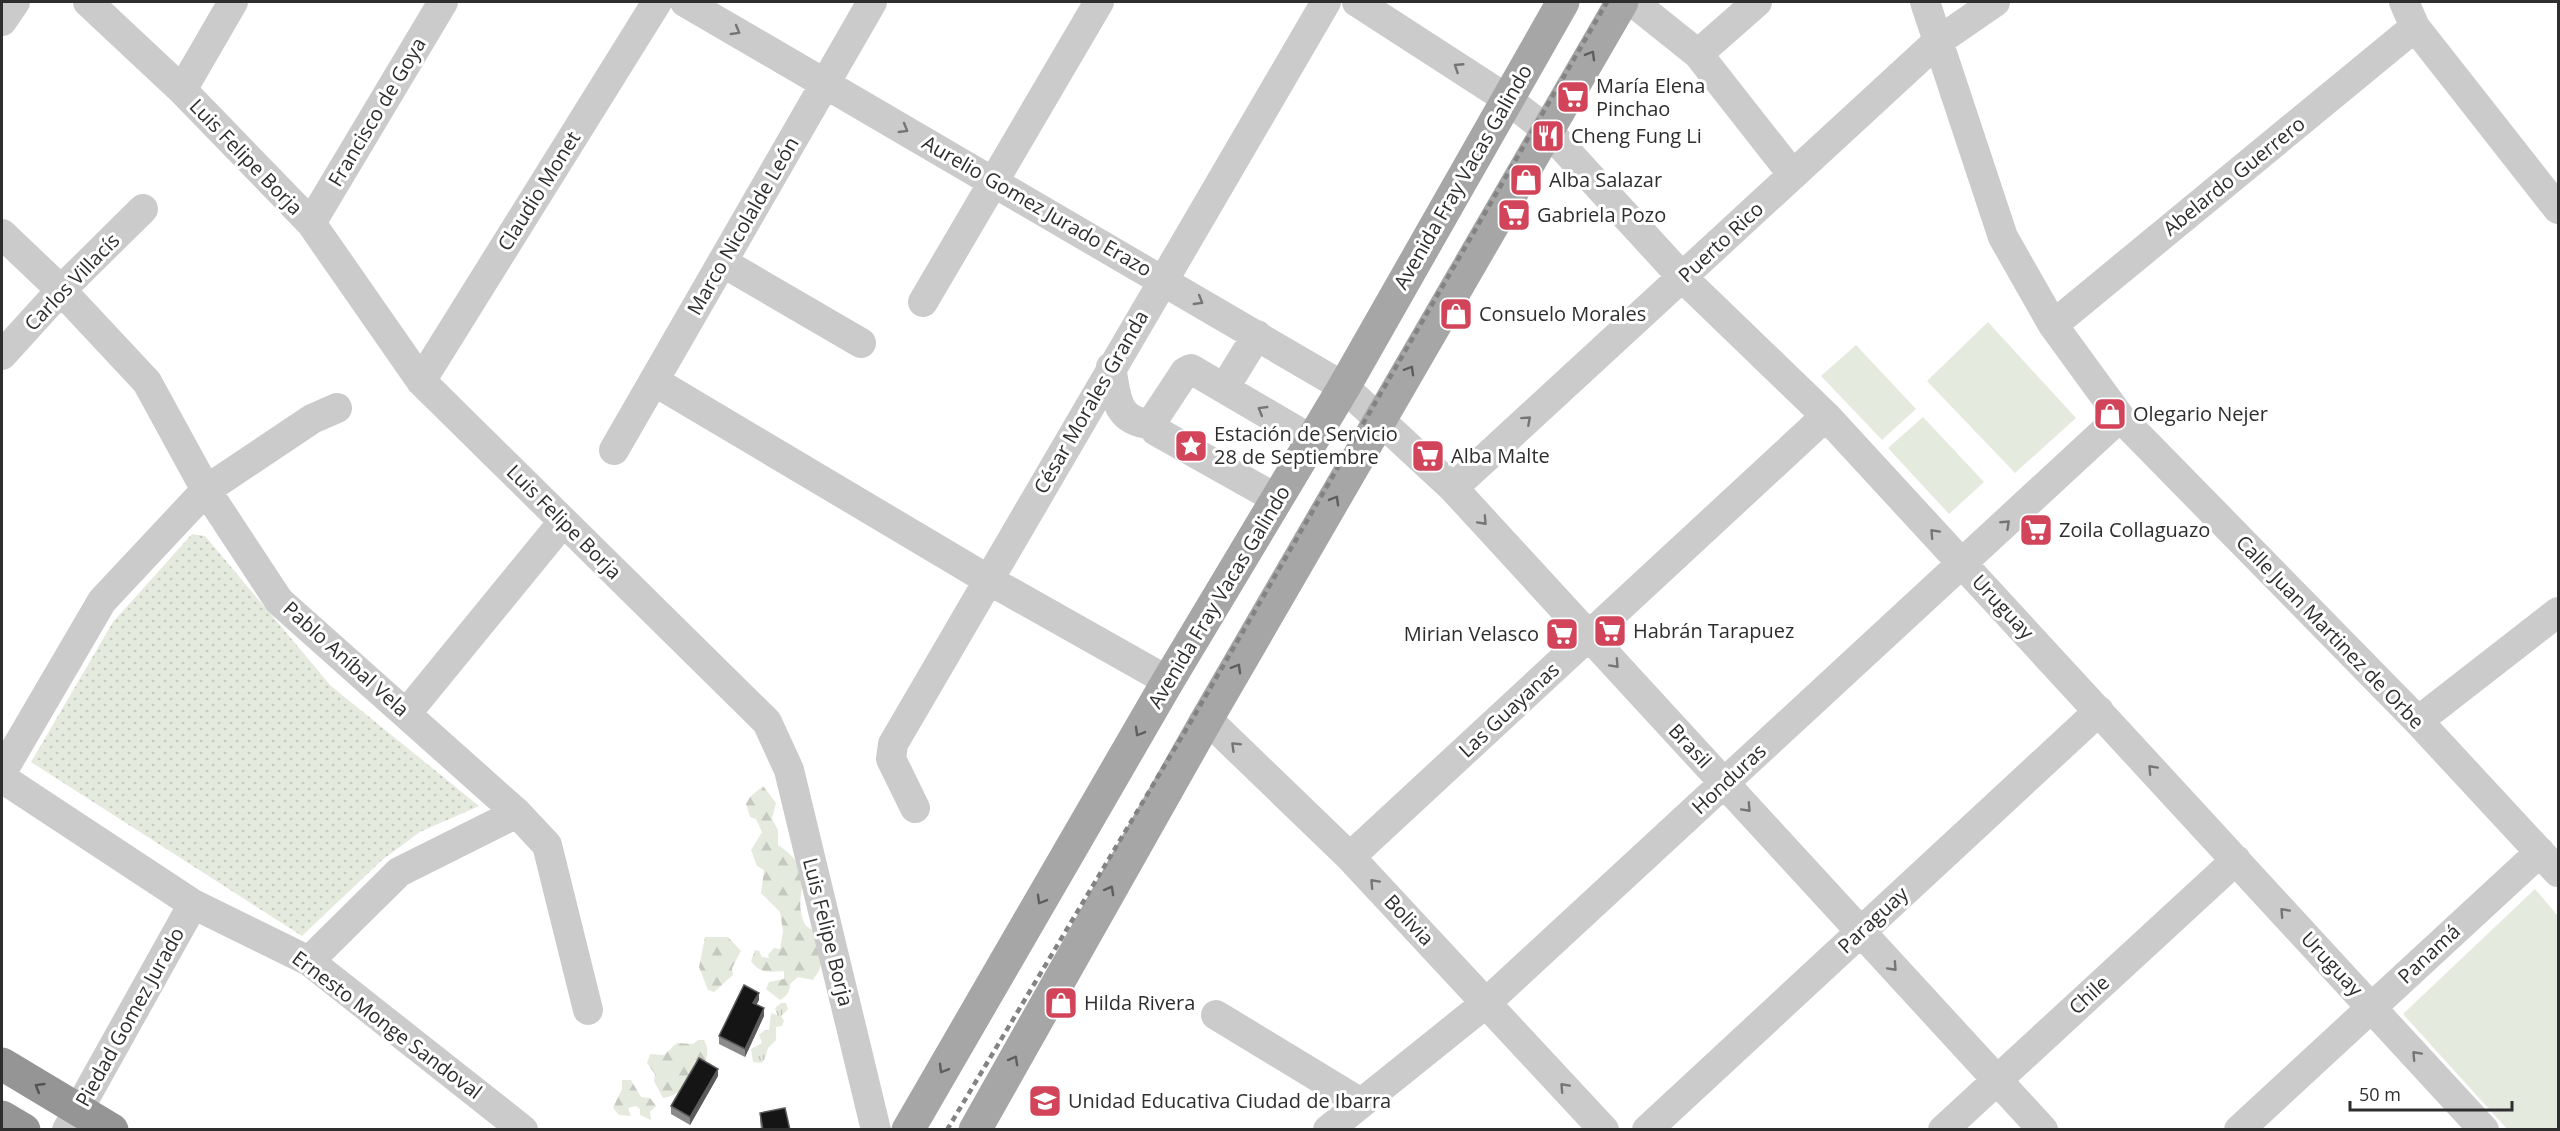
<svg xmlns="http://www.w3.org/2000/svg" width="2560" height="1131" viewBox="0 0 2560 1131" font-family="'Open Sans',sans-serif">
<defs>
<pattern id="grass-tufts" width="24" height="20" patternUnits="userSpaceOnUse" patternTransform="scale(1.5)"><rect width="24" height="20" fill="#e5eade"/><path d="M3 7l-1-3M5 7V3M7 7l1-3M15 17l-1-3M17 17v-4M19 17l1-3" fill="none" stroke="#c5c9bf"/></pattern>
<pattern id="forest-firs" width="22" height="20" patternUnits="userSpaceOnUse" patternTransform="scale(1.5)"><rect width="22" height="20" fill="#e5eade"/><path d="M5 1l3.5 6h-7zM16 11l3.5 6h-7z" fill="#c5c9bf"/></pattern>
<pattern id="park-dots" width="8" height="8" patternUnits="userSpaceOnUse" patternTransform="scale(1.5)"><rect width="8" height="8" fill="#e5eade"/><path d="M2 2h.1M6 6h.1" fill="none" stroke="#c5c9bf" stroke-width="1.8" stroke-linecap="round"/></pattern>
</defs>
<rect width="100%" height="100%" fill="#fff"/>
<!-- grass -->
<path fill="url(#grass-tufts)" d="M781,1003H786L788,1009L781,1016L784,1021L782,1026L776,1027V1040L768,1048L765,1059L761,1063L753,1062L751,1049L762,1043L759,1035L765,1030H769L771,1013L777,1015L775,1008Z"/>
<!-- forest -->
<path fill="url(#forest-firs)" d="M763,786L776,803L772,819L778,830V845C821,874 792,888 803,920C806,929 810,927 816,932C824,937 823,960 820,968C819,972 815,976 813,980L798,977L790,984C790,992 787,996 780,1000L766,989L769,982L784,979V971C769,972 760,974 751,961L755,950L759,951L762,957L769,958L768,955L774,948L780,949L783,931L780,912L761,893L764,870L757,866L751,850L762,832L756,819L750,817L746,804L750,797Z
M705,937H728L741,951L732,968L733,975L714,992L708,990L699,967Z
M698,1040H704C711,1053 706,1064 697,1075H689L692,1085C681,1089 674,1097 663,1098L654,1081L655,1074L647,1063L650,1054L664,1055L677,1043L693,1044Z
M622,1080H631L641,1097L650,1098L656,1106L650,1112L651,1120L640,1115V1109L636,1106L628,1108L631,1116L619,1115L613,1108L622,1089Z"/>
<!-- park -->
<path fill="url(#park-dots)" d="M192,534L205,536L331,686L479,806L420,832L382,860L302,936L31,762L113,622Z"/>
<!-- pitch -->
<path fill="#e5eade" d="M1988,322L2076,418L2015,473L1927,381Z
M1856,345L1916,409L1882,440L1821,376Z
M1923,417L1984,482L1949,514L1888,448Z
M2535,889L2558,916V1129H2507L2403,1014Z"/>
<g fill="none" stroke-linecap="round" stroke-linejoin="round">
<!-- minor -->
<path stroke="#cbcbcb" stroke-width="30" d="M88,2L182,90L311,223L421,381L767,722L789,770L876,1130
M685,2L1344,387L1453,488L2043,1130
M1357,2L1507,99L1548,131L1683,278L1826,416L2484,1130
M1633,2L1698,54L1793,175
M1925,2L2003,237L2053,325L2120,417L2418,721L2558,872
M2404,2L2415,27L2558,209
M2,21L15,2
M1698,54L1757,2
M182,90L233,2
M311,223L443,2
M2,234L61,290L147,382L206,490L279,601L517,813L547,845L588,1010
M722,262L861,343
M923,302L1099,2
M2053,325L2415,27
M2,355L61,290L143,209
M1111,367C1117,399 1115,421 1153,425
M421,381L657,2
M654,381L987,579L1168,681
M1225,387L1257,335
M614,450L872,2
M1453,488L1937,42L1995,2
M1277,499L1156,431L1154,419L1185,372L1191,369L1312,440
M406,714L563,522
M1207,719L1350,857L1604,1130
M2418,721L2558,612
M2,772L102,601L206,490L312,419L337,408
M2,778L193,904L309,961L523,1130
M915,808L891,759L893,744L1326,2
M1350,857L1826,416
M309,961L399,872L517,813
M1216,1015L1361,1103
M67,1130L193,904
M1328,1130L1486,1003L2120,417
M1647,1130L2099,711
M1943,1130L2236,860
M2239,1130L2540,852"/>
<!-- major -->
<path stroke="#a6a6a6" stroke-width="33" d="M908,1130L1168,681L1344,387L1563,2
M975,1130L1207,719L1622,2"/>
<!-- highway -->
<path stroke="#959595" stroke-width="33" d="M2,1064L112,1130
M2,1117L24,1130"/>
<!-- rail -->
<path stroke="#838383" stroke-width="4.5" stroke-dasharray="6 4.5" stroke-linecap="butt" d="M947,1130L1193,718L1607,2"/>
</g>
<!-- wall -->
<path fill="#8a8a8a" d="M759,1000L756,1005L764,1016L745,1057L719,1044V1036Z
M718,1076L690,1125L671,1114V1106Z
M760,1113L790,1130H761L760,1121Z"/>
<!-- shaded-wall -->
<path fill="#5b5b5b" d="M759,993V1000L753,1011V1003Z
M764,1008V1016L745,1057V1049Z
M718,1069V1076L690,1125V1117Z"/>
<!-- building -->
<path fill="#151515" stroke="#5b5b5b" stroke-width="1.5" d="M744,985L759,993L753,1003L764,1008L745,1049L719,1036Z
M699,1058L718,1069L690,1117L671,1106Z
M785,1108L790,1130H763L760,1113Z"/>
<!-- one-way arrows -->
<defs><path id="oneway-chevron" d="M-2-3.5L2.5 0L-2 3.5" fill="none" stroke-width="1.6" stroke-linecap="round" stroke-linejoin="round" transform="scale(1.5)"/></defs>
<g stroke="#757575">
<use href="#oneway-chevron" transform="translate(736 31) rotate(30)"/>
<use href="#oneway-chevron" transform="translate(1458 67) rotate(-147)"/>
<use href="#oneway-chevron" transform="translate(904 129) rotate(30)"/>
<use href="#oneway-chevron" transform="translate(1199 301) rotate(31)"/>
<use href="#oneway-chevron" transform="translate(1262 410) rotate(-149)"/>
<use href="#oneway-chevron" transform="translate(1527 420) rotate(-42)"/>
<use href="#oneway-chevron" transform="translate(1483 521) rotate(47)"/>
<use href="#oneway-chevron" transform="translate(2006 524) rotate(-43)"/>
<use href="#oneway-chevron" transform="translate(1934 533) rotate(-133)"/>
<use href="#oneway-chevron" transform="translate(1615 664) rotate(47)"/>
<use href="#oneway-chevron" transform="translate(1235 746) rotate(-136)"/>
<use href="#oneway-chevron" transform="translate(2152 769) rotate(-133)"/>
<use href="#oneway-chevron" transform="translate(1747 808) rotate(47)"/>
<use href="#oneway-chevron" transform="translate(1374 883) rotate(-133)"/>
<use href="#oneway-chevron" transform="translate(2284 912) rotate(-133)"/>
<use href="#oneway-chevron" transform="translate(1893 967) rotate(47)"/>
<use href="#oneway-chevron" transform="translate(2416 1055) rotate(-133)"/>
<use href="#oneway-chevron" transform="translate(1564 1087) rotate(-133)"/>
</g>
<g stroke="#5e5e5e">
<use href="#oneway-chevron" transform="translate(1591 55) rotate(-60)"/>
<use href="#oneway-chevron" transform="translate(1410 370) rotate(-60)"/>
<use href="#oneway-chevron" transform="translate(1335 500) rotate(-60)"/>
<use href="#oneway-chevron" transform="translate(1237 668) rotate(-60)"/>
<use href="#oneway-chevron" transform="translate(1139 732) rotate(120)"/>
<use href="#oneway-chevron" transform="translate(1110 890) rotate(-61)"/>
<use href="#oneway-chevron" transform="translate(1041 900) rotate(120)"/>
<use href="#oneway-chevron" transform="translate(1014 1060) rotate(-61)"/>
<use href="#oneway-chevron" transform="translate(943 1069) rotate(120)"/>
</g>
<use stroke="#525252" href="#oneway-chevron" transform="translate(39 1087) rotate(-149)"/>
<!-- icons -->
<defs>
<g id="supermarket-square" transform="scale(1.725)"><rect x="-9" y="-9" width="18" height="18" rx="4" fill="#d24459" stroke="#fff"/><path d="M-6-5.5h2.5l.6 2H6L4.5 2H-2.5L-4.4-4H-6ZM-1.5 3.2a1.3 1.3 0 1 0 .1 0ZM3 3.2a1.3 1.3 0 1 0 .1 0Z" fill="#fff"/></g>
<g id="restaurant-square" transform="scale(1.725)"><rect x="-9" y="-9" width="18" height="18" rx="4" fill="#d24459" stroke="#fff"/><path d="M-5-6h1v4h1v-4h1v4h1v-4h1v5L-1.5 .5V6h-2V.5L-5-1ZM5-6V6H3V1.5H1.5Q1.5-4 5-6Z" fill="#fff"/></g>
<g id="shop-square" transform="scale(1.725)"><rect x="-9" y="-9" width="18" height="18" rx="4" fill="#d24459" stroke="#fff"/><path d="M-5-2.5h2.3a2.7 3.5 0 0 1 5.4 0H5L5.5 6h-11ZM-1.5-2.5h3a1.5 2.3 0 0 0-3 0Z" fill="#fff"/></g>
<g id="sight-square" transform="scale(1.725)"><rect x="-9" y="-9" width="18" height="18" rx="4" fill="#d24459" stroke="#fff"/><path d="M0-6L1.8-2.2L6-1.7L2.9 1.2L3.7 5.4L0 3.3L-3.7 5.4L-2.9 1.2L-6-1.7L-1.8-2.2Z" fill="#fff"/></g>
<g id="university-square" transform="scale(1.725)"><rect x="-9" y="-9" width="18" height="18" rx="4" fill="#d24459" stroke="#fff"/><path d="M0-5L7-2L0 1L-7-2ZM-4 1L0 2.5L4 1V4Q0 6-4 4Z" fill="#fff"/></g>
</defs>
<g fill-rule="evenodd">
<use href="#supermarket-square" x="1573" y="97"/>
<use href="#restaurant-square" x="1548" y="136"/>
<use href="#shop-square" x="1526" y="180"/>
<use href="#supermarket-square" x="1514" y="215"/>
<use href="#shop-square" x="1456" y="314"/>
<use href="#shop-square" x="2110" y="414"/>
<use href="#sight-square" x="1191" y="446"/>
<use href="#supermarket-square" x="1428" y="456"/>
<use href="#supermarket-square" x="2036" y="530"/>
<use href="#supermarket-square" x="1610" y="631"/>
<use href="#supermarket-square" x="1562" y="634"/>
<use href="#shop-square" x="1061" y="1003"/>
<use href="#university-square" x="1045" y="1101"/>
</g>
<g text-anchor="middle" stroke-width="6" stroke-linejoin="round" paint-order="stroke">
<!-- poi labels -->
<g font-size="20" fill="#2e2e2e" stroke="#fff" text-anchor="start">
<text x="1596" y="93">María Elena<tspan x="1596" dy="23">Pinchao</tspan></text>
<text x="1571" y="143">Cheng Fung Li</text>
<text x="1549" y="187">Alba Salazar</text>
<text x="1537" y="222">Gabriela Pozo</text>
<text x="1479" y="321">Consuelo Morales</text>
<text x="2133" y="421">Olegario Nejer</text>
<text x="1214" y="441">Estación de Servicio<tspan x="1214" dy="23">28 de Septiembre</tspan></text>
<text x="1451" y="463">Alba Malte</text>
<text x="2059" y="537">Zoila Collaguazo</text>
<text x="1633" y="638">Habrán Tarapuez</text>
<text x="1539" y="641" text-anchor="end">Mirian Velasco</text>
<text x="1084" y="1010">Hilda Rivera</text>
<text x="1068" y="1108">Unidad Educativa Ciudad de Ibarra</text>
</g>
<!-- street labels -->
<g font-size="20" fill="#2e2e2e" stroke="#fff">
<text transform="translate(377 112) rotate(-59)" y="7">Francisco de Goya</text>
<text transform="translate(246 157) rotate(46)" y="7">Luis Felipe Borja</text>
<text transform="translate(2234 176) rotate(-39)" y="7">Abelardo Guerrero</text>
<text transform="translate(1463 177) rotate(-60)" y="7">Avenida Fray Vacas Galindo</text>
<text transform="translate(539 191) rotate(-58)" y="7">Claudio Monet</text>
<text transform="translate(1037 206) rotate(30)" y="7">Aurelio Gomez Jurado Erazo</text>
<text transform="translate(743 226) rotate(-60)" y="7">Marco Nicolalde León</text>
<text transform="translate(1721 242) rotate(-43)" y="7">Puerto Rico</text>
<text transform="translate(72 282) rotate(-46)" y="7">Carlos Villacís</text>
<text transform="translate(1091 402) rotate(-60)" y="7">César Morales Granda</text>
<text transform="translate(564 522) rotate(45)" y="7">Luis Felipe Borja</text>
<text transform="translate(1219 597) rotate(-59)" y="7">Avenida Fray Vacas Galindo</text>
<text transform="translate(2003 607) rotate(47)" y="7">Uruguay</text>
<text transform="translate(2330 632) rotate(46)" y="7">Calle Juan Martinez de Orbe</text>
<text transform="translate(346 659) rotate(42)" y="7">Pablo Aníbal Vela</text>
<text transform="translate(1509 710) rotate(-43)" y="7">Las Guayanas</text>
<text transform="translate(1690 746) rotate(47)" y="7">Brasil</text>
<text transform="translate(1729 779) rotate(-43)" y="7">Honduras</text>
<text transform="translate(1409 920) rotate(47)" y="7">Bolivia</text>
<text transform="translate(1873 920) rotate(-43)" y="7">Paraguay</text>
<text transform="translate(828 932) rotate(76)" y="7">Luis Felipe Borja</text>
<text transform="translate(2429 954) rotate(-43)" y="7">Panamá</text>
<text transform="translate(2332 964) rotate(47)" y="7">Uruguay</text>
<text transform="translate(2089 995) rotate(-43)" y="7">Chile</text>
<text transform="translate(130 1017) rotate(-61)" y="7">Piedad Gomez Jurado</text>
<text transform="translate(387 1025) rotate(37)" y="7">Ernesto Monge Sandoval</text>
</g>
</g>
<!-- border -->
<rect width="2560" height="1131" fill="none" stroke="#2e2e2e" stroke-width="6"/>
<!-- scale -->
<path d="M2350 1101v9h162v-9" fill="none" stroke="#2e2e2e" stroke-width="3"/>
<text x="2359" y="1101" font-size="18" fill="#2e2e2e" stroke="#ffffff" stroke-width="4.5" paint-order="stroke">50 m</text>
</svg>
